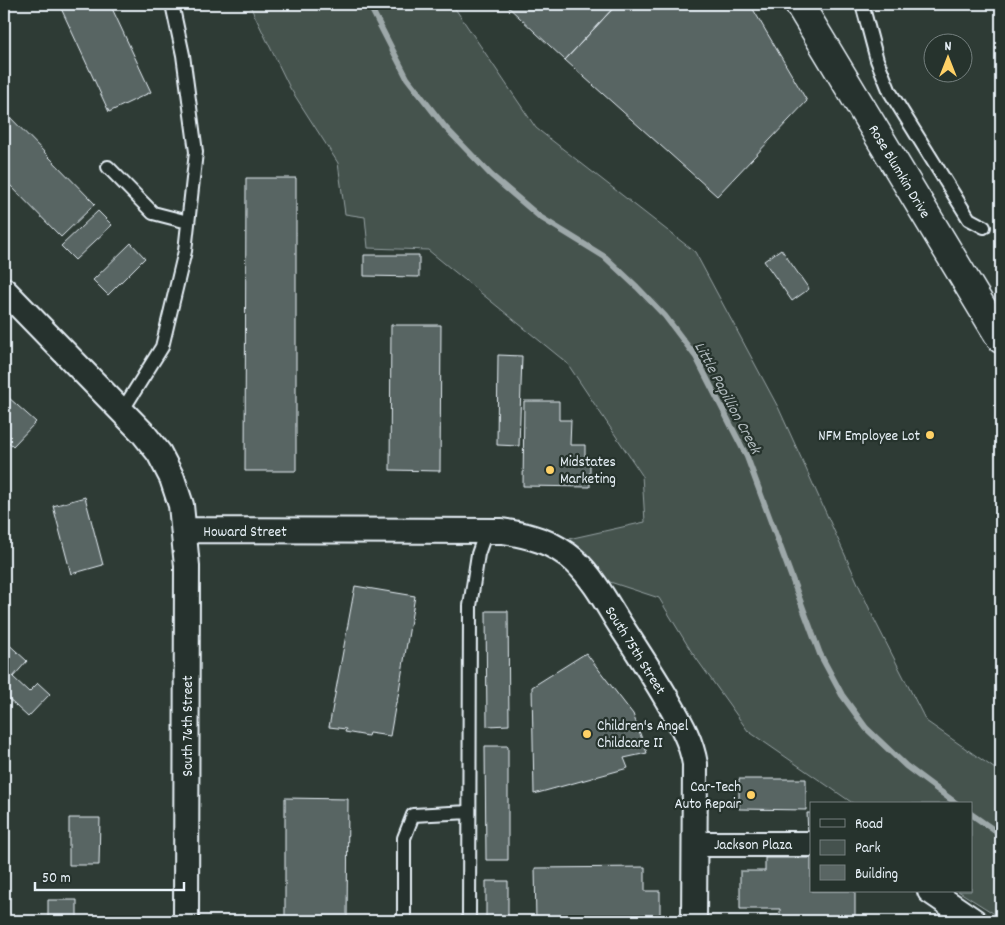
<svg xmlns="http://www.w3.org/2000/svg" width="1005" height="925" viewBox="0 0 1005 925" font-family="Dekko,sans-serif">
<rect width="100%" height="100%" fill="#2e3b35"/>
<filter id="ink" filterUnits="userSpaceOnUse"><feTurbulence type="fractalNoise" baseFrequency=".02" numOctaves="2"/><feDisplacementMap in="SourceGraphic" scale="10" xChannelSelector="R" yChannelSelector="G"/><feConvolveMatrix kernelMatrix="1 2 1 2 8 2 1 2 1" color-interpolation-filters="sRGB"/></filter>
<g filter="url(#ink)">
<!-- green -->
<path fill="#45524e" stroke="#96a2a3" d="M249,4H452L536,128L695,252L779,409L874,619L926,721L1001,773V918L958,891H971V804H854L748,731L691,651L659,598L607,581L564,540L645,522L642,475L567,363L428,250L368,248L365,217L345,214L338,163L290,88Z"/>
<g fill="none" stroke-linecap="round" stroke-linejoin="round">
<!-- stream -->
<path stroke="#9da8a9" stroke-width="6" d="M369,4L407,78L445,127L491,175L540,217L605,257L637,287L665,316L696,357L747,457L820,654L842,695L866,728L906,766L957,804
M971,814L1001,835"/>
</g>
<!-- building -->
<path fill="#596563" stroke="#e8f1f8" d="M59,4H110L151,92L109,112Z
M505,4H617L565,60Z
M617,4H750L807,101L717,196L565,60Z
M4,111L95,204L61,237L4,179Z
M246,178H296V471H245Z
M98,211L112,225L75,260L61,246Z
M131,243L145,258L108,295L93,280Z
M781,249L809,289L792,301L764,261Z
M364,255H419V277L364,276Z
M391,325H441L440,471L390,470Z
M498,355L522,356L519,446L497,445Z
M8,397L36,422L13,446L4,438V401Z
M524,401H559V420H571L570,445H585V459H590V487L523,486Z
M85,497L103,565L71,574L53,506Z
M355,586L415,596L397,702H396L390,736L369,733L368,736L345,732L346,729L329,727Z
M486,611H508L509,725L487,726Z
M4,640L27,661L13,677L29,692L38,683L50,694L28,717L4,695Z
M586,653L633,714L647,753L624,758L628,768L534,794L532,687Z
M485,746H508V860H486Z
M739,779H806V810L739,809Z
M285,798L348,799L347,921H285Z
M807,813H811V835H808Z
M69,818H100L99,865H69Z
M765,858H811V891H855V921H780V909H740V871H765Z
M645,867V891H660V921H536L535,868Z
M486,881H508V921H486Z
M48,900H77V921H48Z"/>
<g fill="none" stroke-linecap="round" stroke-linejoin="round">
<!-- service casing -->
<g stroke="#e8f1f8" stroke-width="16">
<path id="service" d="M862,4L877,60L890,92L969,219L984,227
M108,167L153,213L188,222
M122,411L162,347L185,251L196,152L183,55L172,4
M404,921V838L413,815L469,812
M469,921L470,606L478,554L486,531"/>
</g>
<!-- minor casing -->
<g stroke="#e8f1f8" stroke-width="28">
<path id="minor" d="M4,290L143,433L159,453L172,478L181,505L187,566L186,921
M184,530L502,531C529,535 554,542 575,561C593,578 606,602 619,623C636,649 653,675 668,701C680,722 691,740 695,764L694,921
M695,844H811
M930,891L974,921"/>
</g>
<!-- secondary casing -->
<g stroke="#e8f1f8" stroke-width="31">
<path id="secondary" d="M799,4L1001,339"/>
</g>
<!-- service -->
<use href="#service" stroke="#26332d" stroke-width="12"/>
<!-- minor -->
<use href="#minor" stroke="#26332d" stroke-width="24"/>
<!-- secondary -->
<use href="#secondary" stroke="#26332d" stroke-width="28"/>
</g>
</g>
<!-- markers -->
<g fill="#ffd166" stroke="#26332d" stroke-width="2">
<circle cx="930" cy="435" r="5"/>
<circle cx="550" cy="470" r="5"/>
<circle cx="587" cy="734" r="5"/>
<circle cx="751" cy="795" r="5"/>
</g>
<g text-anchor="middle" stroke-width="4.5" stroke-linejoin="round" paint-order="stroke">
<!-- street labels -->
<g font-size="15" fill="#e8f1f8" stroke="#26332d">
<text transform="translate(900 171) rotate(59)" y="5">Rose Blumkin Drive</text>
<text x="245" y="536">Howard Street</text>
<text transform="translate(636 650) rotate(58)" y="5">South 75th Street</text>
<text transform="translate(187 726) rotate(-90)" y="5">South 76th Street</text>
<text x="753" y="849">Jackson Plaza</text>
</g>
<!-- poi labels -->
<g font-size="15" fill="#e8f1f8" stroke="#26332d" text-anchor="end">
<text x="920" y="440">NFM Employee Lot</text>
<text x="560" y="466" text-anchor="start">Midstates<tspan x="560" dy="17">Marketing</tspan></text>
<text x="597" y="730" text-anchor="start">Children's Angel<tspan x="597" dy="17">Childcare II</tspan></text>
<text x="741" y="791">Car-Tech<tspan x="741" dy="17">Auto Repair</tspan></text>
</g>
<!-- water labels -->
<g font-size="16" font-style="italic" fill="#b0babd" stroke="#26332d">
<text transform="translate(729 397) rotate(62)" y="6">Little Papillion Creek</text>
</g>
</g>
<!-- margin -->
<rect width="1005" height="925" fill="none" stroke="#26332d" stroke-width="20"/>
<rect x="10" y="10" width="985" height="905" fill="none" stroke="#e8f1f8" stroke-width="2" filter="url(#ink)"/>
<!-- legend -->
<rect x="810" y="802" width="162" height="90" fill="#26332d" stroke="#747f7e"/>
<rect x="820" y="819" width="25" height="8" fill="#26332d" stroke="#747f7e"/>
<text x="855" y="828" font-size="15" fill="#e8f1f8">Road</text>
<rect x="820" y="840" width="25" height="15" fill="#45524e" stroke="#747f7e"/>
<text x="855" y="852" font-size="15" fill="#e8f1f8">Park</text>
<rect x="820" y="865" width="25" height="15" fill="#596563" stroke="#747f7e"/>
<text x="855" y="878" font-size="15" fill="#e8f1f8">Building</text>
<!-- north arrow -->
<g transform="translate(948 58)"><circle r="24" fill="#26332d" stroke="#747f7e"/>
<path d="M0-4L9 19L0 12L-9 19Z" fill="#ffd166"/>
<text y="-8" font-size="14" font-weight="bold" text-anchor="middle" fill="#e8f1f8">N</text>
</g>
<!-- scale -->
<path d="M35 882v8h149v-8" fill="none" stroke="#e8f1f8" stroke-width="2.5"/>
<text x="42" y="882" font-size="15" fill="#e8f1f8" stroke="#26332d" stroke-width="4" paint-order="stroke">50 m</text>
</svg>
